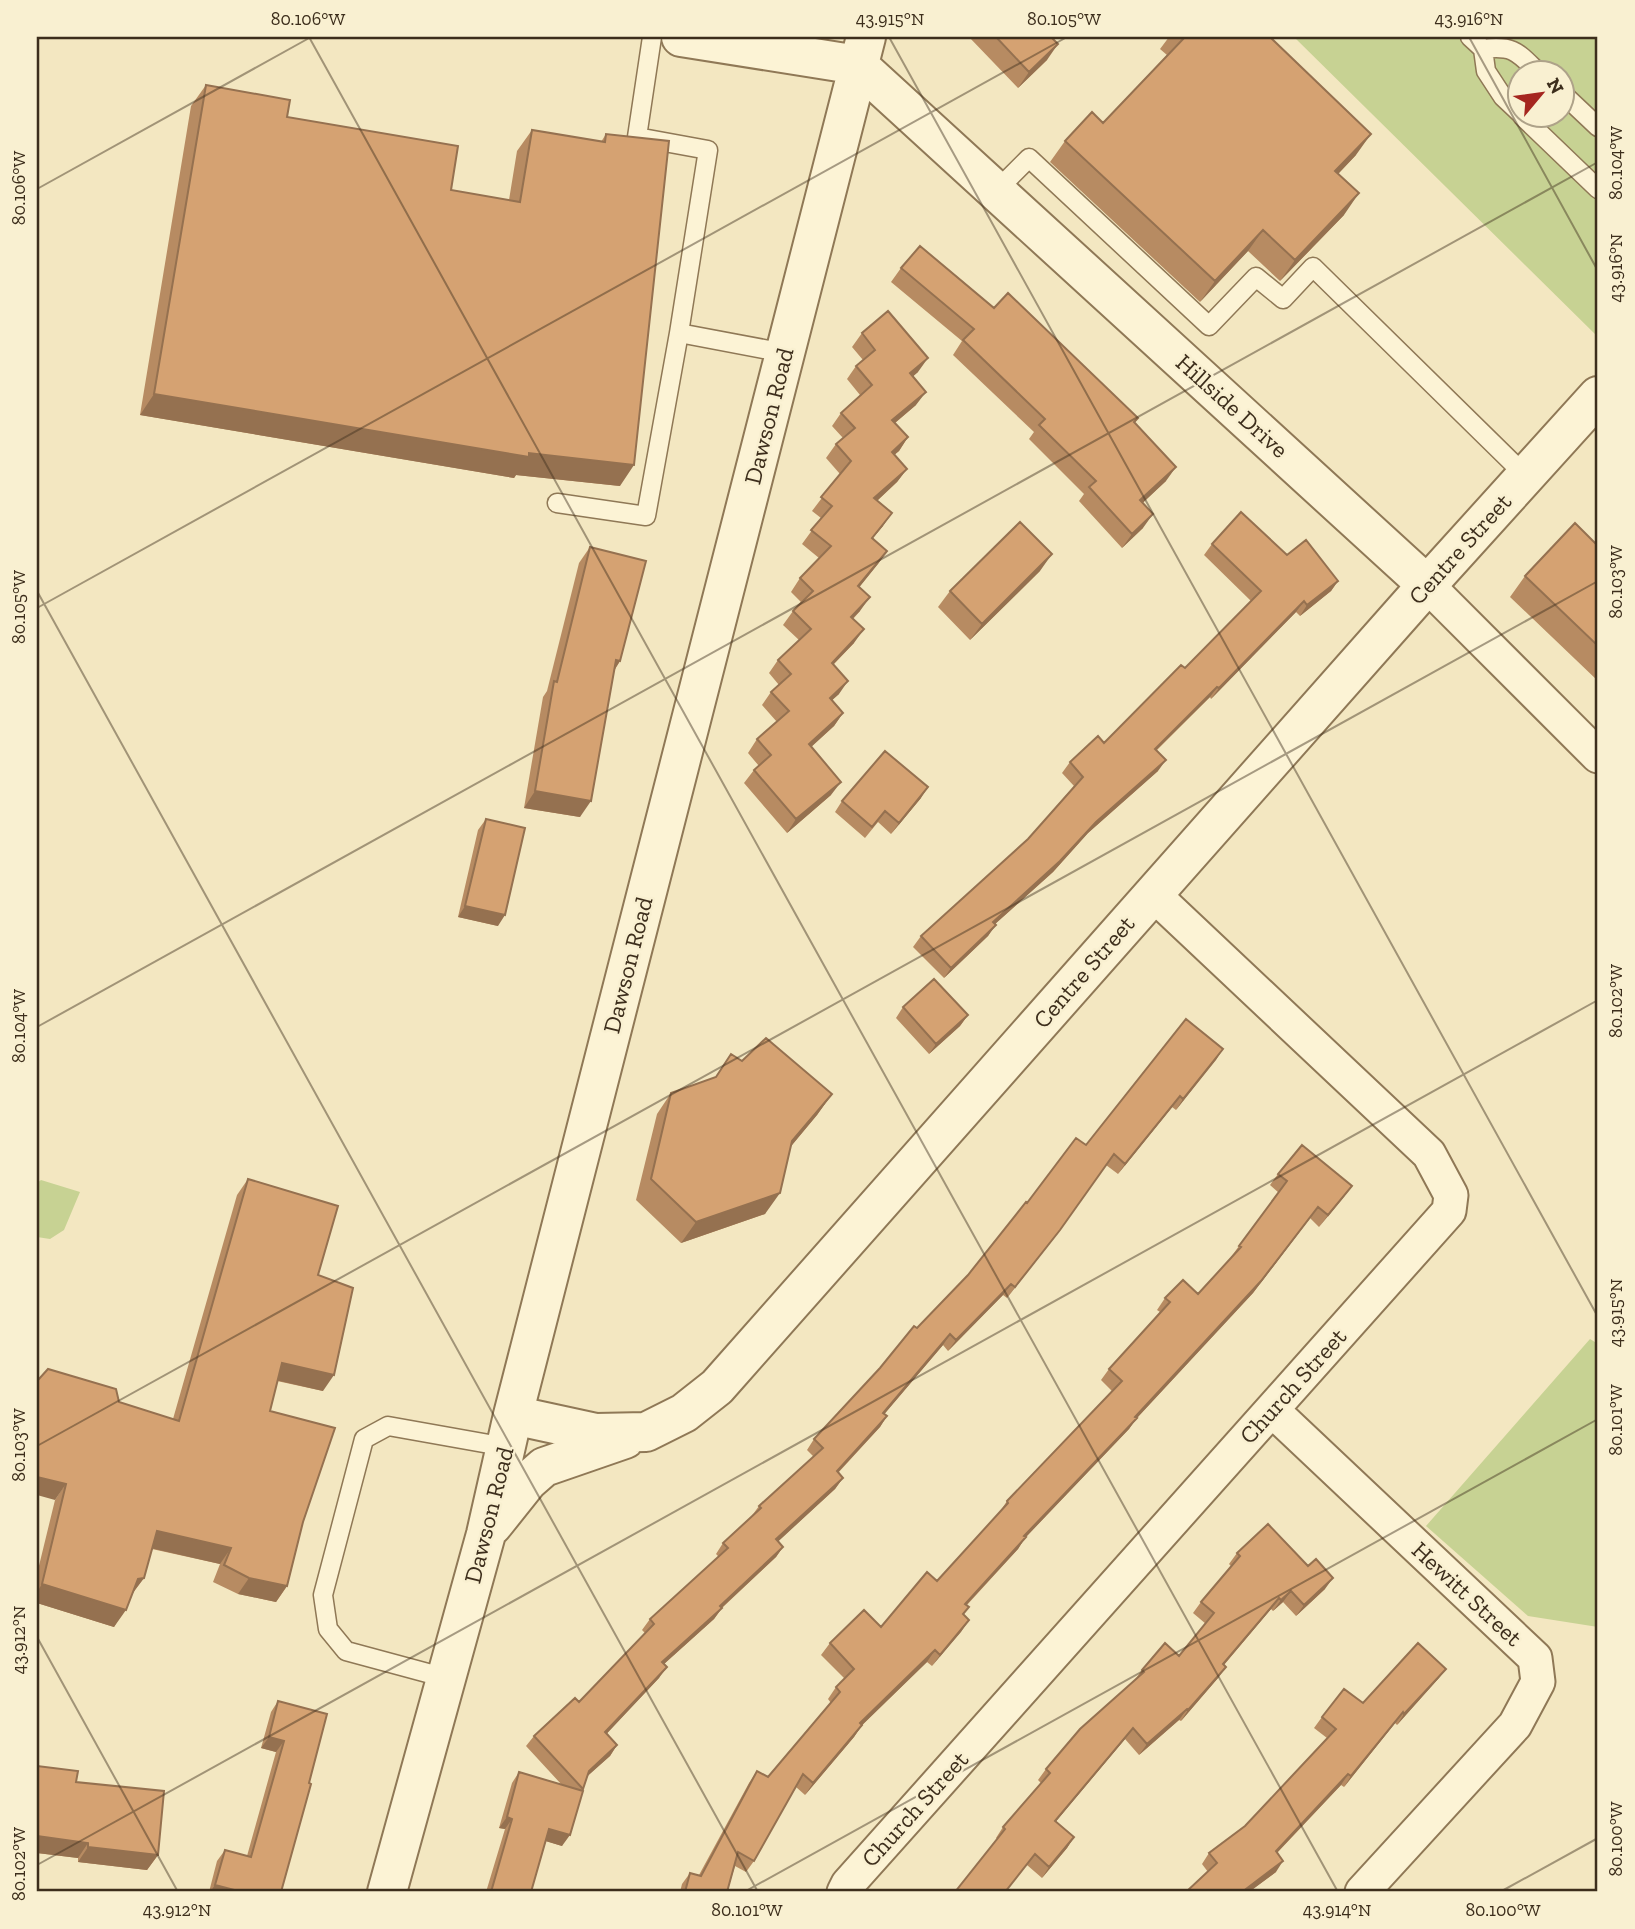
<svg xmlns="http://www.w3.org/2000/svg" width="1635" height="1929" viewBox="0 0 1635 1929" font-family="'Zilla Slab',serif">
<rect width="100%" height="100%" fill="#f3e7c1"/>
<!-- green -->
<path fill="#c7d293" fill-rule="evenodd" d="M1294,37H1598V337ZM1520,74H1562V116H1520Z
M41,1180L80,1192L64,1230L50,1239L37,1237V1183Z
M1590,1339L1598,1344V1627L1528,1616L1426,1526Z"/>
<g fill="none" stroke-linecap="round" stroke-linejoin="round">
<!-- service casing -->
<g stroke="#8f7856" stroke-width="21">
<path id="service" d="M1470,37L1483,49L1486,71L1503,97L1520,113
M1483,49C1515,45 1518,53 1540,74
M1562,93L1598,127
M1522,116L1598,189
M996,191L1029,158L1209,326L1256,277L1283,299L1313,267L1526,476
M679,333L785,353
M557,503L646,516L679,333L708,150L637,137L652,37
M446,1678L346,1651L328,1629L323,1595L364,1439L388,1426L506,1447"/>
</g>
<!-- minor casing -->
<g stroke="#8f7856" stroke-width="37">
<path id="minor" d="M1427,585L1598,756
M1272,1410L1535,1658L1538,1682L1515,1725L1362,1892
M844,1892L848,1884L1449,1211L1451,1195L1429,1154L1153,894"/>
</g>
<!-- tertiary casing -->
<g stroke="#8f7856" stroke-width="42">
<path id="tertiary" d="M681,37L858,65
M858,65L1427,585
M513,1415L596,1433L646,1432L684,1413L717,1387L1427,585L1598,396
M492,1526L528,1481L544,1467L625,1439
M387,1892L486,1534L513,1415L866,37"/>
</g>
<!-- service -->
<use href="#service" stroke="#fcf3d5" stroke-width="18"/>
<!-- minor -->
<use href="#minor" stroke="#fcf3d5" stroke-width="33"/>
<!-- tertiary -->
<use href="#tertiary" stroke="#fcf3d5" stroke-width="38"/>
</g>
<!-- wall -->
<path fill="#b78b62" d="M969,37H1051L1047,60L1018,88Z
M1169,37H1270L1356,155L1338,174L1344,215L1280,281L1248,251L1200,302L1050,162L1065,141L1103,123L1167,55L1160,49Z
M206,85L287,117L451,190L509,200L517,151L532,130L601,142L606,134L620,486L516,475L514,478L140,415L191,106Z
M901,268L994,308L1138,418L1135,423L1166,481L1142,503L1143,528L1122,548L1079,501L1084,494L1029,439L1034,432L953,355L962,341L891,282Z
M862,333L918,372L913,376L916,405L895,423L908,437L899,451L894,455L907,469L897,482L877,501L883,526L873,538L887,551L859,587L860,611L853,619L854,643L833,665L839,694L832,700L843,713L834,726L811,747L831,795L787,833L744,783L754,770L759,766L748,753L757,739L777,722L762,705L771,692L779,685L769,673L778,660L799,640L783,625L793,611L801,602L791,592L800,578L819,558L802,544L821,518L812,511L840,474L826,458L836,444L843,438L832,426L841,413L860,395L847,379L856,366L863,360L852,347Z
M1212,544L1287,555L1338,581L1331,591L1300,616L1296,612L1211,699L1210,697L1157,750L1158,771L1088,833L1053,872L995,924L988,936L944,978L913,947L921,936L1028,839L1074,786L1062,773L1070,762L1104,743L1185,668L1251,601L1204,555Z
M1598,546V681L1510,597L1525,576Z
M590,547L620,661L614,671L580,817L524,808L543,697L547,691L579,563Z
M1040,571L970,640L938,607L950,591Z
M921,798L891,834L878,822L865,838L835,812L842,801Z
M486,819L498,926L458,917L478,830Z
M903,1007L968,1015L960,1026L929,1054L896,1018Z
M1223,1049L1176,1110L1172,1107L1118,1174L1106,1165L1052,1240L1007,1298L1003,1295L948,1351L943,1345L884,1414L887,1416L880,1427L838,1473L843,1478L835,1489L778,1541L783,1547L776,1557L722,1608L714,1619L664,1664L659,1678L607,1733L617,1745L610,1756L587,1776L562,1846L546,1841L531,1892H486L505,1829L499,1828L512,1783L519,1772L561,1784L526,1746L534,1736L579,1702L645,1633L642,1630L650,1619L719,1557L716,1554L723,1543L751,1517L759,1506L814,1457L807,1450L814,1439L917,1328L968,1275L1027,1203L1086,1145Z
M731,1054L742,1061L832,1094L817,1115L791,1146L765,1214L681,1243L636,1200L657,1114L671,1093L715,1078Z
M1278,1174L1352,1186L1319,1227L1310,1218L1253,1293L1136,1419L1129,1429L1025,1538L1018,1549L967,1605L969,1607L963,1615L969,1620L932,1666L927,1662L862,1725L854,1737L805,1795L796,1787L754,1861L746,1872L735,1866L727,1892H680L682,1884L690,1873L699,1875L749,1783L757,1771L768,1777L831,1703L828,1699L836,1687L845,1679L821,1655L830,1643L881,1627L937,1581L999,1513L1007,1501L1112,1391L1101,1380L1109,1369L1160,1312L1157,1310L1165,1298L1198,1294L1232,1258L1231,1257L1239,1246L1279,1193L1270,1185Z
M248,1179L318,1275L323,1391L277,1381L270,1411L303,1522L287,1586L276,1602L238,1594L213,1582L220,1564L152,1549L144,1578L132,1594L114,1627L37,1603V1574L55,1500L119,1402L173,1419L237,1195Z
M1237,1553L1325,1589L1296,1616L1283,1602L1273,1611L1271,1609L1224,1665L1218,1678L1181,1721L1179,1720L1139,1755L1125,1739L1056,1821L1074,1837L1067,1848L1042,1878L996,1838L1003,1827L1041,1783L1038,1780L1046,1769L1134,1681L1142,1670L1179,1656L1206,1624L1193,1613L1201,1602L1231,1566L1229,1564Z
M1446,1669L1438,1679L1397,1725L1395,1723L1344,1787L1341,1785L1277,1853L1276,1872L1249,1892H1186L1208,1872L1202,1864L1209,1853L1245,1826L1327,1738L1314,1728L1322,1717L1363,1703Z
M278,1701L327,1714L281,1892H209L217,1861L225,1850L247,1856L276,1752L261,1748L271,1712Z
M37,1766L76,1782L158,1855L147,1870L78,1862V1858L37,1853Z"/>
<!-- shaded-wall -->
<path fill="#957150" d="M1058,44L1047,60L1018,88L1029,72Z
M1371,134L1356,155L1321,192L1335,171Z
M1359,193L1344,215L1280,281L1295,260Z
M1263,230L1248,251L1200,302L1215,281Z
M928,358L918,372L901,387L910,373Z
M926,392L916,405L883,433L892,420Z
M154,394L634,465L620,486L516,475L514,478L140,415Z
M908,437L899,451L882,465L892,452Z
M1176,467L1166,481L1130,515L1140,500Z
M907,469L897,482L865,512L874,498Z
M892,513L883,526L862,551L872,538Z
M1153,514L1143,528L1122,548L1132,534Z
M887,551L878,564L849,600L858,586Z
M1052,554L1040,571L970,640L982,624Z
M1338,581L1331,591L1300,616L1307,605Z
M870,597L860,611L841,630L851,617Z
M1304,601L1296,612L1211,699L1219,688Z
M864,629L854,643L822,676L832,663Z
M616,660L620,661L609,678Z
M848,681L839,694L820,711L830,698Z
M1217,687L1210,697L1147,759L1155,749Z
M843,713L834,726L799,758L809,744Z
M1166,760L1158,771L1088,833L1053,872L985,933L993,922L1096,822Z
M841,782L831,795L787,833L796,819Z
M928,787L921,798L891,834L899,823Z
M535,791L591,801L580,817L524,808Z
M465,906L505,915L498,926L458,917Z
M996,925L988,936L944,978L951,968Z
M968,1015L960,1026L929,1054L936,1044Z
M1223,1049L1216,1060L1176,1110L1183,1099Z
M832,1094L817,1115L778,1162L792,1141Z
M1180,1096L1172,1107L1118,1174L1125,1164Z
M1106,1165L1052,1240L1007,1298L1015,1287Z
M1352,1186L1343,1198L1319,1227L1328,1215Z
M780,1193L765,1214L681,1243L696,1222Z
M1310,1218L1253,1293L1136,1419L1129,1429L1025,1538L1018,1549L957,1615L965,1604L1024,1536L1135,1417Z
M1011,1284L1003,1295L948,1351L956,1340Z
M950,1334L943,1345L876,1424L883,1413Z
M282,1363L334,1375L323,1391L271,1379Z
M887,1416L880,1427L829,1482L837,1471Z
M37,1477L66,1484L55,1500L37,1495Z
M843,1478L835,1489L769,1550L776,1539Z
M157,1531L231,1548L220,1564L146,1547Z
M783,1547L776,1557L716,1613L722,1608L714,1619L654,1673L662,1662Z
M144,1578L132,1594L138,1579Z
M249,1578L287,1586L276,1602L238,1594Z
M1333,1578L1325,1589L1296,1616L1304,1605Z
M42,1584L126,1610L114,1627L37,1603V1592Z
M1291,1591L1283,1602L1273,1611L1281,1600Z
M1279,1598L1271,1609L1215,1675L1223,1664Z
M969,1620L961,1632L932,1666L940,1655Z
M935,1650L927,1662L852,1735L860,1723Z
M667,1667L659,1678L598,1743L605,1732Z
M1226,1667L1218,1678L1181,1721L1188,1710Z
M1446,1669L1438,1679L1397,1725L1404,1714Z
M1187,1709L1179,1720L1139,1755L1147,1744Z
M1403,1712L1395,1723L1344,1787L1351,1776Z
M862,1725L854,1737L805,1795L813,1783Z
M1133,1728L1125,1739L1047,1832L1055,1821Z
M269,1737L284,1741L276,1752L261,1748Z
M617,1745L610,1756L581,1782L589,1771Z
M1348,1774L1341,1785L1268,1862L1276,1851Z
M507,1817L512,1819L505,1829L499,1828Z
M549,1829L570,1835L562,1846L542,1840Z
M37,1836L88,1843L78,1858L37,1853Z
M1074,1837L1067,1848L1042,1878L1049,1867Z
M88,1847L158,1855L147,1870L78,1862Z
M1283,1861L1276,1872L1249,1892H1242Z
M215,1885L242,1892H210Z"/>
<!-- building -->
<path fill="#d5a272" stroke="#957150" stroke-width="2" d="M996,37H1051L1058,44L1029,72Z
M1185,37H1270L1371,134L1335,171L1359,193L1295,260L1263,230L1215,281L1065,141L1092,112L1103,123Z
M206,85L290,100L287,117L458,146L451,190L520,202L532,130L605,142L606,134L669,141L634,465L529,453V457L154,394Z
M920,246L994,308L1008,293L1138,418L1134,422L1176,467L1140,500L1153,514L1132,534L1089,487L1096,481L1039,425L1045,419L963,340L974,329L901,268Z
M888,311L928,358L910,373L926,392L892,420L908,437L892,452L907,469L874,498L892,513L872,538L887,551L858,586L870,597L851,617L864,629L832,663L848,681L830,698L843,713L809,744L841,782L796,819L754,770L771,755L757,739L789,711L771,692L791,674L778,660L811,629L793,611L813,591L800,578L831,546L811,530L832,506L821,497L851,461L836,444L855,428L841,413L872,385L856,366L875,350L862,333Z
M1241,512L1287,555L1306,540L1338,581L1307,605L1304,601L1219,688L1217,687L1155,749L1166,760L1096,822L1060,861L993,922L996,925L951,968L921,936L1028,839L1083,777L1070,762L1098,736L1104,743L1181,665L1185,668L1261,591L1212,544Z
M1020,522L1052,554L982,624L950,591Z
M1575,523L1598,546V646L1525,576Z
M590,547L646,561L620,661L616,660L591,801L535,791L554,681L557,682Z
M885,751L928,787L899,823L885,811L872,827L842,801Z
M486,819L525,828L505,915L465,906Z
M934,979L968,1015L936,1044L903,1007Z
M1186,1019L1223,1049L1183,1099L1180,1096L1125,1164L1114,1154L1060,1230L1015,1287L1011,1284L956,1340L950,1334L883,1413L887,1416L837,1471L843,1478L776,1539L783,1547L720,1606L722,1608L662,1662L667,1667L605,1732L617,1745L589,1771L583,1789L534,1736L575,1698L579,1702L654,1624L650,1619L728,1548L723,1543L761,1508L759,1506L823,1448L814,1439L880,1368L914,1326L917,1328L968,1275L1026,1202L1027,1203L1076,1138L1086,1145Z
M766,1038L832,1094L792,1141L780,1193L696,1222L651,1179L671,1093L716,1077L731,1054L742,1061Z
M1302,1145L1352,1186L1328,1215L1318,1207L1261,1281L1135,1417L1137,1418L1024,1536L1026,1537L965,1604L969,1607L963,1614L969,1620L940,1655L935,1650L860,1723L862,1725L813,1783L803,1774L754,1861L738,1852L727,1892H685L690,1873L701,1876L757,1771L768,1777L840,1692L836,1687L854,1669L830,1643L864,1610L881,1627L927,1572L937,1581L1008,1503L1007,1501L1122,1381L1109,1369L1170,1302L1165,1298L1183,1280L1198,1294L1241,1247L1239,1246L1287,1181L1278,1174Z
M248,1179L338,1206L318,1275L353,1288L334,1375L282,1363L270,1411L335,1428L303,1522L287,1586L249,1578L224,1565L231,1548L157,1531L144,1578L138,1579L126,1610L42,1584L66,1484L37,1477V1378L39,1379L48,1369L116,1389L119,1402L179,1421Z
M1268,1524L1308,1566L1316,1559L1333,1578L1304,1605L1291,1591L1281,1600L1279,1598L1223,1664L1226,1667L1188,1710L1187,1709L1147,1744L1133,1728L1055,1821L1074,1837L1049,1867L1035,1854L1005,1892H955L1005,1829L1003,1827L1050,1773L1046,1769L1080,1729L1144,1672L1142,1670L1165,1643L1179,1656L1214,1613L1201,1602L1240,1556L1237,1553Z
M1418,1643L1446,1669L1404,1714L1403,1712L1351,1776L1348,1774L1276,1851L1283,1861L1242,1892H1186L1217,1863L1209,1853L1245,1826L1336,1729L1322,1717L1344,1689L1363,1703Z
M278,1701L327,1714L309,1783L311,1784L281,1892H242L215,1885L225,1850L251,1857L284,1741L269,1737Z
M37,1766L78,1771L76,1782L164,1791L158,1855L88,1847V1843L37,1836Z
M519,1772L583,1791L570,1835L549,1829L531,1892H491L512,1819L507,1817Z"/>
<!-- ticks -->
<path fill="none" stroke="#3d2e1c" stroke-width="2" stroke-opacity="0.45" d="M309,37L1338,1892M889,37L1598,1317M1469,37L1598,271M37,189L311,37M37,591L758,1892M37,608L1067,37M37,1027L1598,162M37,1446L1598,581M37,1637L178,1892M37,1865L1598,1000M744,1892L1598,1419M1500,1892L1598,1838"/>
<g text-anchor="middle" stroke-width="5" stroke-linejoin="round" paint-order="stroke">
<!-- street labels -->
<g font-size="24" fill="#3d2e1c" stroke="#f9f0d1">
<text transform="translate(1232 406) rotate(42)" y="8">Hillside Drive</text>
<text transform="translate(769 416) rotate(-76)" y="8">Dawson Road</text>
<text transform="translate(1460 549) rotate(-48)" y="8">Centre Street</text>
<text transform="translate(628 965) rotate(-76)" y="8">Dawson Road</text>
<text transform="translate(1084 972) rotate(-49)" y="8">Centre Street</text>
<text transform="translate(1293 1386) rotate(-48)" y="8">Church Street</text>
<text transform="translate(489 1515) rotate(-76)" y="8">Dawson Road</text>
<text transform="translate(1467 1594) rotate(43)" y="8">Hewitt Street</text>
<text transform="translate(915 1809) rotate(-48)" y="8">Church Street</text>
</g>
</g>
<!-- border -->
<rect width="1635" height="1929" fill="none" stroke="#f9f0d1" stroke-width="77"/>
<!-- north arrow -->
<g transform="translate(1541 94) rotate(61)"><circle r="33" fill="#f9f0d1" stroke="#aea289" stroke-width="2"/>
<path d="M0-5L12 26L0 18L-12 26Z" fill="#a5261f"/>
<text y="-10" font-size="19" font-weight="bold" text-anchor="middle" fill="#3d2e1c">N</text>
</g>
<rect x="38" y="38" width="1558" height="1852" fill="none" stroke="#3d2e1c" stroke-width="2.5"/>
<g font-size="18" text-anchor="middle" fill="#3d2e1c">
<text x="308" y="25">80.106°W</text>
<text x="890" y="25">43.915°N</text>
<text x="1064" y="25">80.105°W</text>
<text x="1469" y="25">43.916°N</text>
<text transform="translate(1616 163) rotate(-90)" y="6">80.104°W</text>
<text transform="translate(19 188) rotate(-90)" y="6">80.106°W</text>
<text transform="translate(1616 268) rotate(-90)" y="6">43.916°N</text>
<text transform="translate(1616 582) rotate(-90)" y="6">80.103°W</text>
<text transform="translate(19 607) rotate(-90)" y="6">80.105°W</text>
<text transform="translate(1616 1001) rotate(-90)" y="6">80.102°W</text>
<text transform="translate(19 1026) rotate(-90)" y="6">80.104°W</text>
<text transform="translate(1616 1313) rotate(-90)" y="6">43.915°N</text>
<text transform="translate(1616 1420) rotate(-90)" y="6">80.101°W</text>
<text transform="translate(19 1445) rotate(-90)" y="6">80.103°W</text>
<text transform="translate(19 1640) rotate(-90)" y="6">43.912°N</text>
<text transform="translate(1616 1839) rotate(-90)" y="6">80.100°W</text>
<text transform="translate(19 1864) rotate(-90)" y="6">80.102°W</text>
<text x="177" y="1916">43.912°N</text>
<text x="747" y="1916">80.101°W</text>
<text x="1337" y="1916">43.914°N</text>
<text x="1503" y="1916">80.100°W</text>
</g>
</svg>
